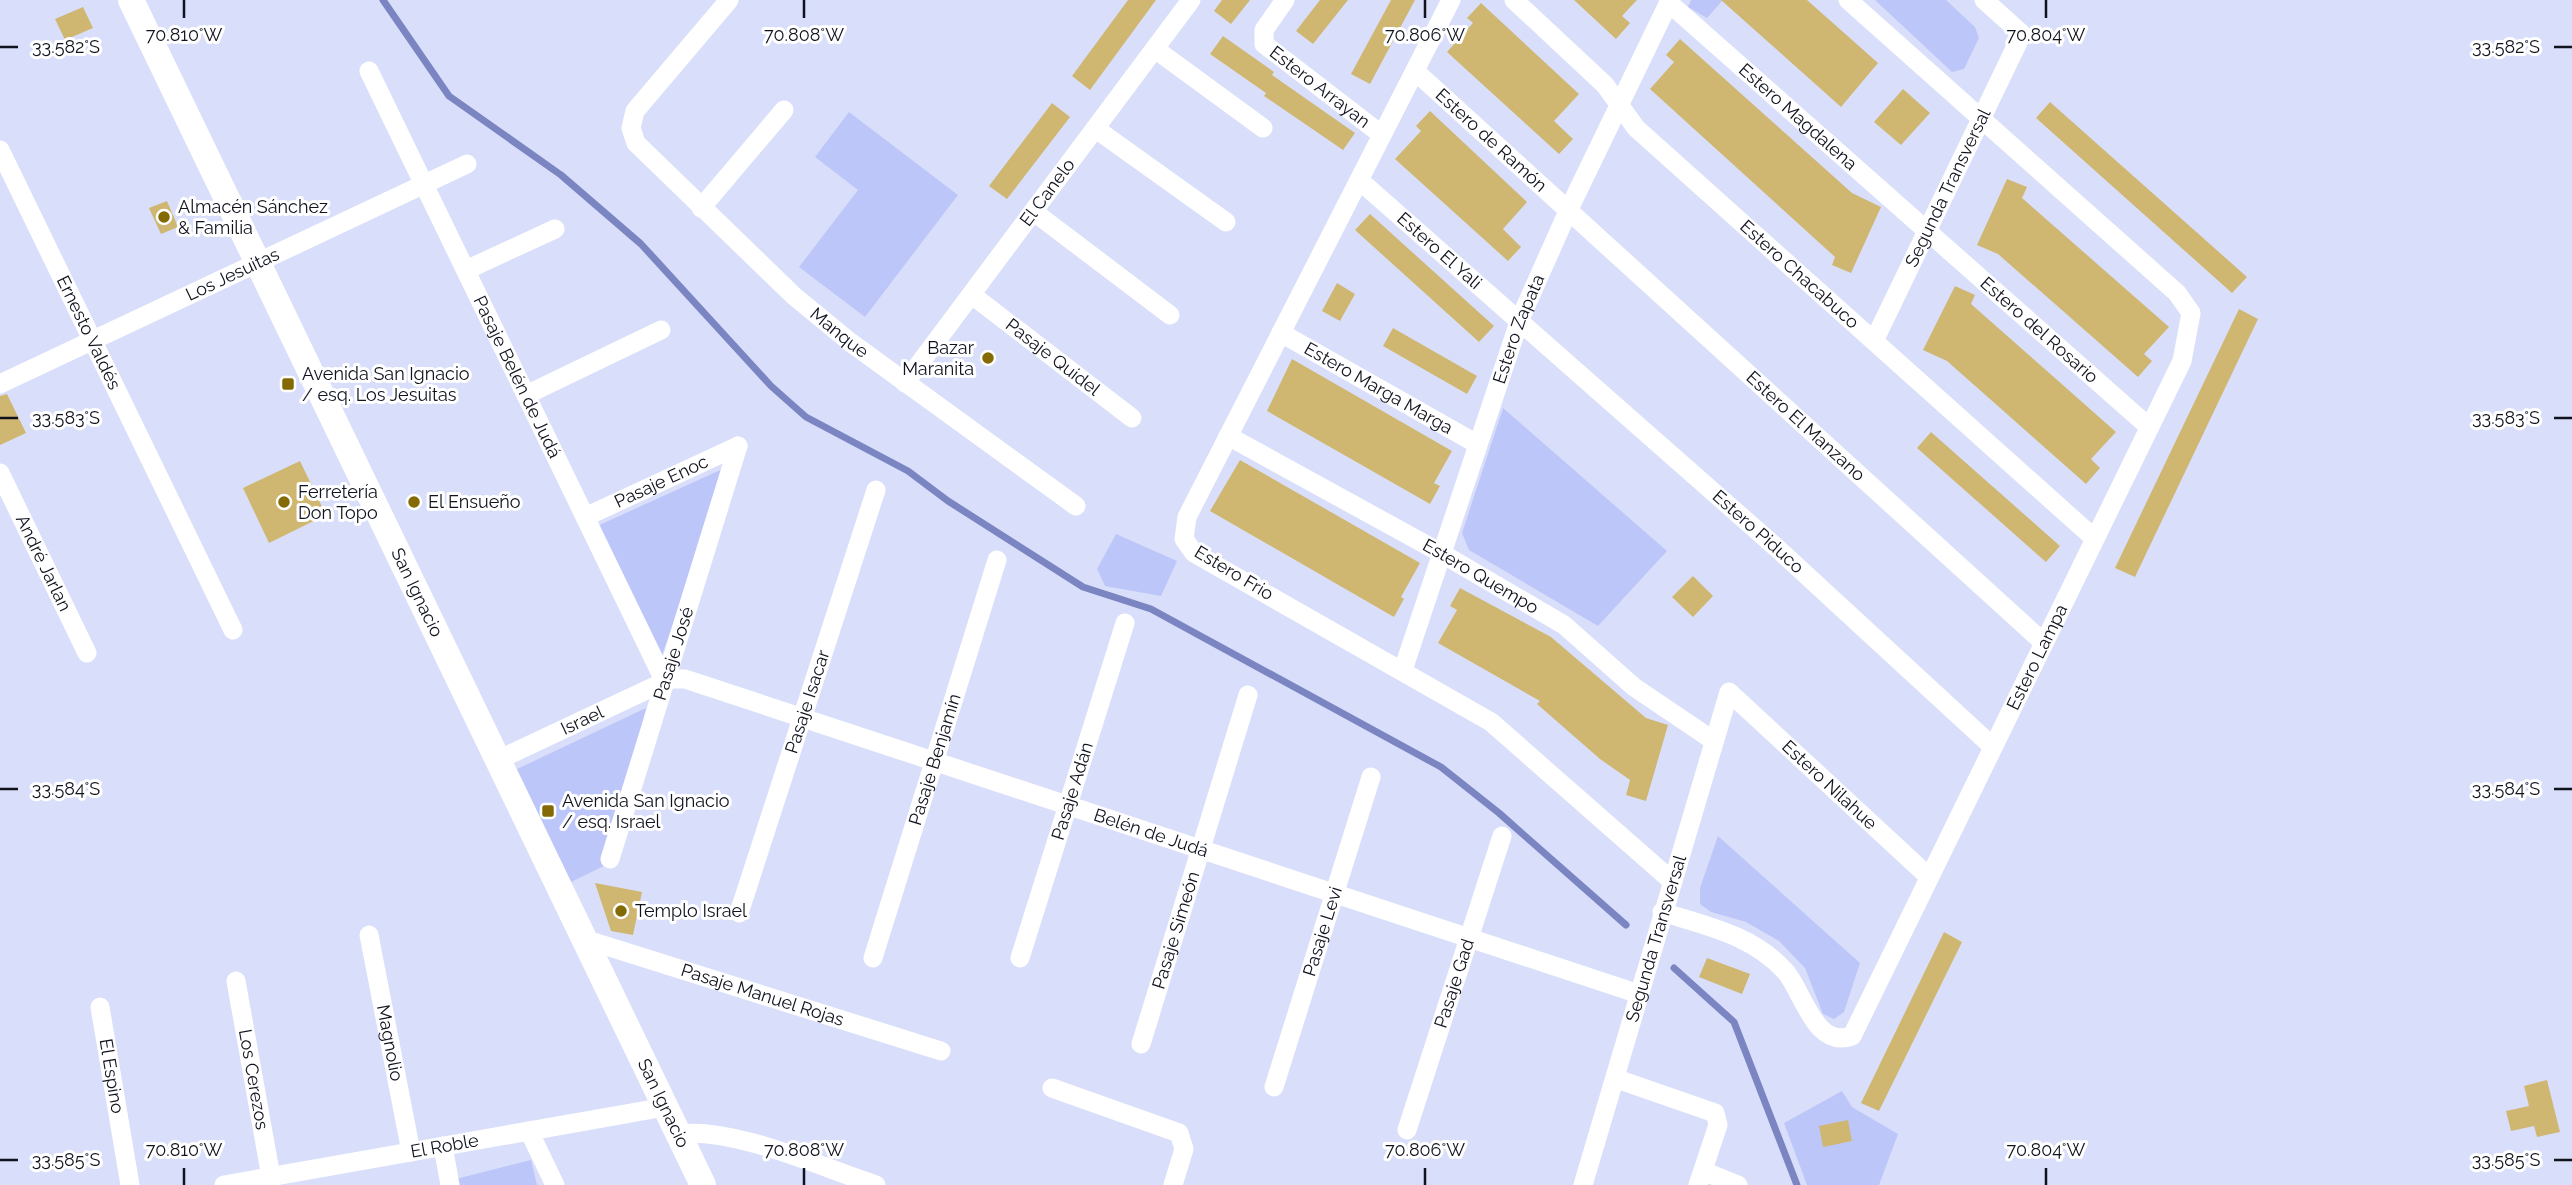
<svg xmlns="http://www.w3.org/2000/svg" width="2572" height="1185" viewBox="0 0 2572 1185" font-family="Raleway,sans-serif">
<rect width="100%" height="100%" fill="#d9dffa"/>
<!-- green -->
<path fill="#bdc6f9" d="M1691,0H1723L1707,18L1688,7Z
M1875,0H1946L1975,27L1979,38L1964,69L1952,72Z
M849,112L958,195L865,317L799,267L858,190L815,157Z
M1503,408L1667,551L1598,626L1469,550L1462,533Z
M727,467L659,664L595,527Z
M1116,534L1177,561L1161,596L1105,586L1097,569Z
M646,708L612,862L571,882L517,769Z
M1718,836L1860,963L1844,1012L1834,1019L1823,1014L1805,968L1779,941L1746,922L1711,912L1700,904V888Z
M1842,1091L1852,1107L1898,1134L1879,1185H1807L1784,1123Z
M531,1160L537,1185H458L456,1179Z"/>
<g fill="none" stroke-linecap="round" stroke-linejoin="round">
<!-- stream -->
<path stroke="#7b85c2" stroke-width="7" d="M383,0L449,96L561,175L641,244L771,386L806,417L908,471L948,501L1083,587L1151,609L1441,767L1499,813L1626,925
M1674,968L1734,1022L1797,1185"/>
</g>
<!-- building -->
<path fill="#cfb772" d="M1128,0H1156L1090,90L1072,76Z
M1222,0H1250L1231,24L1214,11Z
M1320,0H1348L1313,44L1296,31Z
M1391,0H1415L1370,84L1351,74Z
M1574,0H1637L1622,16L1630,23L1616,39Z
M1721,0H1807L1878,63L1841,107Z
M1481,3L1579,94L1554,121L1573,139L1559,154L1447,52L1473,23L1467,18Z
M83,7L93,28L65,40L55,19Z
M1223,36L1274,72L1272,75L1355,133L1343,150L1264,96L1266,93L1210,54Z
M1680,39L1852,193L1881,207L1851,273L1832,265L1835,257L1650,89L1674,62L1666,55Z
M1903,89L1930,113L1901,145L1874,122Z
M2050,102L2247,277L2232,293L2036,118Z
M1052,103L1070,117L1007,199L989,186Z
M1430,111L1527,202L1503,229L1521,247L1508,261L1395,159L1421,131L1416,126Z
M2007,179L2027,187L2022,198L2169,327L2144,354L2152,361L2138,377L1998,254L1977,245Z
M167,201L178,227L161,234L149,208Z
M1370,214L1494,326L1479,342L1355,230Z
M1337,283L1355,294L1340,321L1322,311Z
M1955,286L1975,295L1971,304L2116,432L2091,459L2100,468L2086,484L1947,361L1923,350Z
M2239,309L2258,319L2135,577L2115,568Z
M1393,328L1477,376L1467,394L1383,346Z
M1292,359L1452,451L1434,483L1440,486L1430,504L1267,411Z
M7,394L26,433L0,445V396Z
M1931,432L2060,546L2046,562L1917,448Z
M1240,460L1420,563L1401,597L1404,599L1394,617L1210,511Z
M300,461L326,515L269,543L243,488Z
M1693,576L1713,596L1693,617L1672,597Z
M1460,588L1551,637L1646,718L1668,725L1646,801L1626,795L1630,780L1600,759L1537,704L1540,701L1438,643L1457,610L1450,606Z
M595,883L642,892L633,935L611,931Z
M1944,932L1962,942L1879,1111L1861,1103Z
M1707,958L1750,974L1742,994L1699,977Z
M2547,1080L2560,1132L2537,1137L2534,1126L2511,1131L2506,1111L2529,1106L2524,1086Z
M1848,1120L1852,1141L1823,1147L1819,1126Z"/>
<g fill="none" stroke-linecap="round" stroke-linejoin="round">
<!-- street -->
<g stroke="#fff" stroke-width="19">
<path id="s1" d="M729,0L635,111L631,128L636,143L794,296L850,342L1076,506"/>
<path id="s2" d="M1285,0L1264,30V44L1382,135"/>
<path d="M1451,0L1187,517L1184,539L1194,553L1491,722L1672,881"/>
<path id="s3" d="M1514,0L1605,85L1636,128L2095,539"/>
<path id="s4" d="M1669,3L2149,427"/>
<path d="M1155,49L1263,128"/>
<path id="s5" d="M369,71L665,682"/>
<path id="s6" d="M1415,71L2044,643"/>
<path d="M1096,129L1226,222"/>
<path id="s7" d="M0,150L233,630"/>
<path id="s8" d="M1359,180L1778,549L1993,747"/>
<path d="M701,208L784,110"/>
<path d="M1034,212L1170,315"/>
<path d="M466,270L555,229"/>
<path id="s9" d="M972,295L1132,418"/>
<path id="s10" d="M1281,333L1477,444"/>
<path id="s11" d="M1874,341L2022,34L1984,0"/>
<path id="s12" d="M905,383L1191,0"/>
<path id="s13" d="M0,384L467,164"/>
<path d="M526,395L661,330"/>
<path id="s14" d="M1228,436L1441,553L1564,625L1634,687L1714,741"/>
<path id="s15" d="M0,473L87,653"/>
<path id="s16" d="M585,517L738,446"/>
<path id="s17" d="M1403,670L1520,319L1569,209L1670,0"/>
<path id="s18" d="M498,760L670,679H685L1639,994"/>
<path id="s19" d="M610,859L738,446"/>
<path id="s20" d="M1662,912C1707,926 1753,935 1786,972C1804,994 1815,1049 1852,1036L2182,361L2191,313L2177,293L1848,0"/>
<path id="s21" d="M739,913L876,490"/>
<path id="s22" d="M369,935L411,1152"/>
<path id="s23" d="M584,939L941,1051"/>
<path id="s24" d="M873,958L997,560"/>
<path id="s25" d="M1020,958L1125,623"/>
<path id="s26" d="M236,981L271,1177"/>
<path id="s27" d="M100,1007L130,1185"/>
<path id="s28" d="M1141,1044L1248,695"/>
<path d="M1617,1079L1715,1113L1718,1125L1698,1185"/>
<path id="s29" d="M1274,1087L1371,777"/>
<path d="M1052,1088L1179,1133L1184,1149L1173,1185"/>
<path id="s30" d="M1407,1130L1502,836"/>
<path d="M529,1131L555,1185"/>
<path d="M678,1134C735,1127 820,1167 876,1185"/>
<path d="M443,1146L450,1185"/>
<path d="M1703,1171L1738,1185"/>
<path id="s31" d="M224,1185L665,1107"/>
<path id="s32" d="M1583,1185L1729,692L1929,877"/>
</g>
<!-- secondary -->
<path stroke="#fff" stroke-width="26" id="s33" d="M131,0L703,1185"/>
</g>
<!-- ticks -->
<path fill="none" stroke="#10121d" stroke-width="2.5" d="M184,0V18M804,0V18M1425,0V18M2046,0V18M0,47H18M2554,47H2572M0,418H18M2554,418H2572M0,789H18M2554,789H2572M0,1160H18M2554,1160H2572M184,1168V1185M804,1168V1185M1425,1168V1185M2046,1168V1185"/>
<!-- markers -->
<g fill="#846a05" stroke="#fff" stroke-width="2.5">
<circle cx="164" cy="217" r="7"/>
<circle cx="988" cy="358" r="7"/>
<rect x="281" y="377" width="14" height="14" rx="3.5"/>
<circle cx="284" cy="502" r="7"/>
<circle cx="414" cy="502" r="7"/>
<rect x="541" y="804" width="14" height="14" rx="3.5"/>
<circle cx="621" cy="911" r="7"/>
</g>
<g text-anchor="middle" stroke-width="6" stroke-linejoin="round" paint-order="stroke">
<!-- street labels -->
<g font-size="18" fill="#10121d" stroke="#fff">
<text dy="6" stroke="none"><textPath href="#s2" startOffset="121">Estero Arrayan</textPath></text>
<text dy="6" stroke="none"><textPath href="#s4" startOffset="172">Estero Magdalena</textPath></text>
<text dy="6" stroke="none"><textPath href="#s6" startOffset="103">Estero de Ramón</textPath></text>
<text dy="6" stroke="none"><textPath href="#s11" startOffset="170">Segunda Transversal</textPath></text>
<text dy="6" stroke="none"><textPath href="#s12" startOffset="238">El Canelo</textPath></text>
<text dy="6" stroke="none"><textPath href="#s8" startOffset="107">Estero El Yali</textPath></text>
<text dy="6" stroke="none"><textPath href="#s13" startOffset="257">Los Jesuitas</textPath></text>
<text dy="6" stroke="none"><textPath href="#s3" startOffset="397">Estero Chacabuco</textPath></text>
<text dy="6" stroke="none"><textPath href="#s17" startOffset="360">Estero Zapata</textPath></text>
<text dy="6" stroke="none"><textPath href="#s4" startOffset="494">Estero del Rosario</textPath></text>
<text dy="6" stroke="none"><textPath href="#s1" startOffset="457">Manque</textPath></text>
<text dy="6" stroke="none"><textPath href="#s7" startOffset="203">Ernesto Valdés</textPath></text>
<text dy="6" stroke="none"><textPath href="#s9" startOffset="102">Pasaje Quidel</textPath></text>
<text dy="6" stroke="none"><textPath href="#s5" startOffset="340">Pasaje Belén de Judá</textPath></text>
<text dy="6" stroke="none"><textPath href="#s10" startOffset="112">Estero Marga Marga</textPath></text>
<text dy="6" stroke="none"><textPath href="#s6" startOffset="528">Estero El Manzano</textPath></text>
<text dy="6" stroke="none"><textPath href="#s16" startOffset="84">Pasaje Enoc</textPath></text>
<text dy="6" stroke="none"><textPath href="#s8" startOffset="532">Estero Piduco</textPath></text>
<text dy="6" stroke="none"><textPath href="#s15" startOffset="100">André Jarlan</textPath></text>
<text transform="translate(1234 573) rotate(31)" y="6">Estero Frio</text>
<text dy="6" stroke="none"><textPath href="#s14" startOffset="289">Estero Quempo</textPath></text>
<text dy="6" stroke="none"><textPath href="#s33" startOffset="658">San Ignacio</textPath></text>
<text dy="6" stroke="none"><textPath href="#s19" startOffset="215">Pasaje José</textPath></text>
<text dy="6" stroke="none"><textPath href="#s20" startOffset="662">Estero Lampa</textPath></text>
<text dy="6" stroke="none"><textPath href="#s21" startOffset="222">Pasaje Isacar</textPath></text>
<text dy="6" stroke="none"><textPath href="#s18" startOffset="93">Israel</textPath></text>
<text dy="6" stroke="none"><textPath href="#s24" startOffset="208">Pasaje Benjamín</textPath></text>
<text dy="6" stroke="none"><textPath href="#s32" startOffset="651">Estero Nilahue</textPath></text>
<text dy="6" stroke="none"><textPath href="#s25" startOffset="175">Pasaje Adán</textPath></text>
<text dy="6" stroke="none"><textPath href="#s18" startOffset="696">Belén de Judá</textPath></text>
<text dy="6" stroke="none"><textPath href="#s28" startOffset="119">Pasaje Simeón</textPath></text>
<text dy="6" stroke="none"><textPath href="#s29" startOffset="163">Pasaje Levi</textPath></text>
<text dy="6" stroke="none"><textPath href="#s32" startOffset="257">Segunda Transversal</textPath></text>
<text dy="6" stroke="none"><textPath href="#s30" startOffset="154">Pasaje Gad</textPath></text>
<text dy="6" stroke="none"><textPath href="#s23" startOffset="187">Pasaje Manuel Rojas</textPath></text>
<text dy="6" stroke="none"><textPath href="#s22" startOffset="110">Magnolio</textPath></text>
<text dy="6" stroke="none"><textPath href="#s27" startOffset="70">El Espino</textPath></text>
<text dy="6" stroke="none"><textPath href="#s26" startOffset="100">Los Cerezos</textPath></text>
<text dy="6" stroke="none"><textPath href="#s33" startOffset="1225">San Ignacio</textPath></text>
<text dy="6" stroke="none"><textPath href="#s31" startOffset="224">El Roble</textPath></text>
</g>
<!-- poi labels -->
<g font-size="18" fill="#10121d" stroke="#fff" text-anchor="start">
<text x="178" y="213">Almacén Sánchez<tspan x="178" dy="21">&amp; Familia</tspan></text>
<text x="974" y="354" text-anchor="end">Bazar<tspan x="974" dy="21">Maranita</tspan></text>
<text x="302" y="380">Avenida San Ignacio<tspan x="302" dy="21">/ esq. Los Jesuitas</tspan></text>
<text x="298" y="498">Ferretería<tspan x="298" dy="21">Don Topo</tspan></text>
<text x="428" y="508">El Ensueño</text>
<text x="562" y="807">Avenida San Ignacio<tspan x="562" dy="21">/ esq. Israel</tspan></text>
<text x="635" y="917">Templo Israel</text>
</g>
</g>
<g font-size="18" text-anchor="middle" fill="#10121d" stroke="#fff" stroke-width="6" stroke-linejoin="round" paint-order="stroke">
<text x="184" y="41">70.810°W</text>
<text x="804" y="41">70.808°W</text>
<text x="1425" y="41">70.806°W</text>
<text x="2046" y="41">70.804°W</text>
<text x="66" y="53">33.582°S</text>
<text x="2506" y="53">33.582°S</text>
<text x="66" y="424">33.583°S</text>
<text x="2506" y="424">33.583°S</text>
<text x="66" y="795">33.584°S</text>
<text x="2506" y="795">33.584°S</text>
<text x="184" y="1156">70.810°W</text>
<text x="804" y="1156">70.808°W</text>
<text x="1425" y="1156">70.806°W</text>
<text x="2046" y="1156">70.804°W</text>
<text x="66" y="1166">33.585°S</text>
<text x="2506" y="1166">33.585°S</text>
</g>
</svg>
